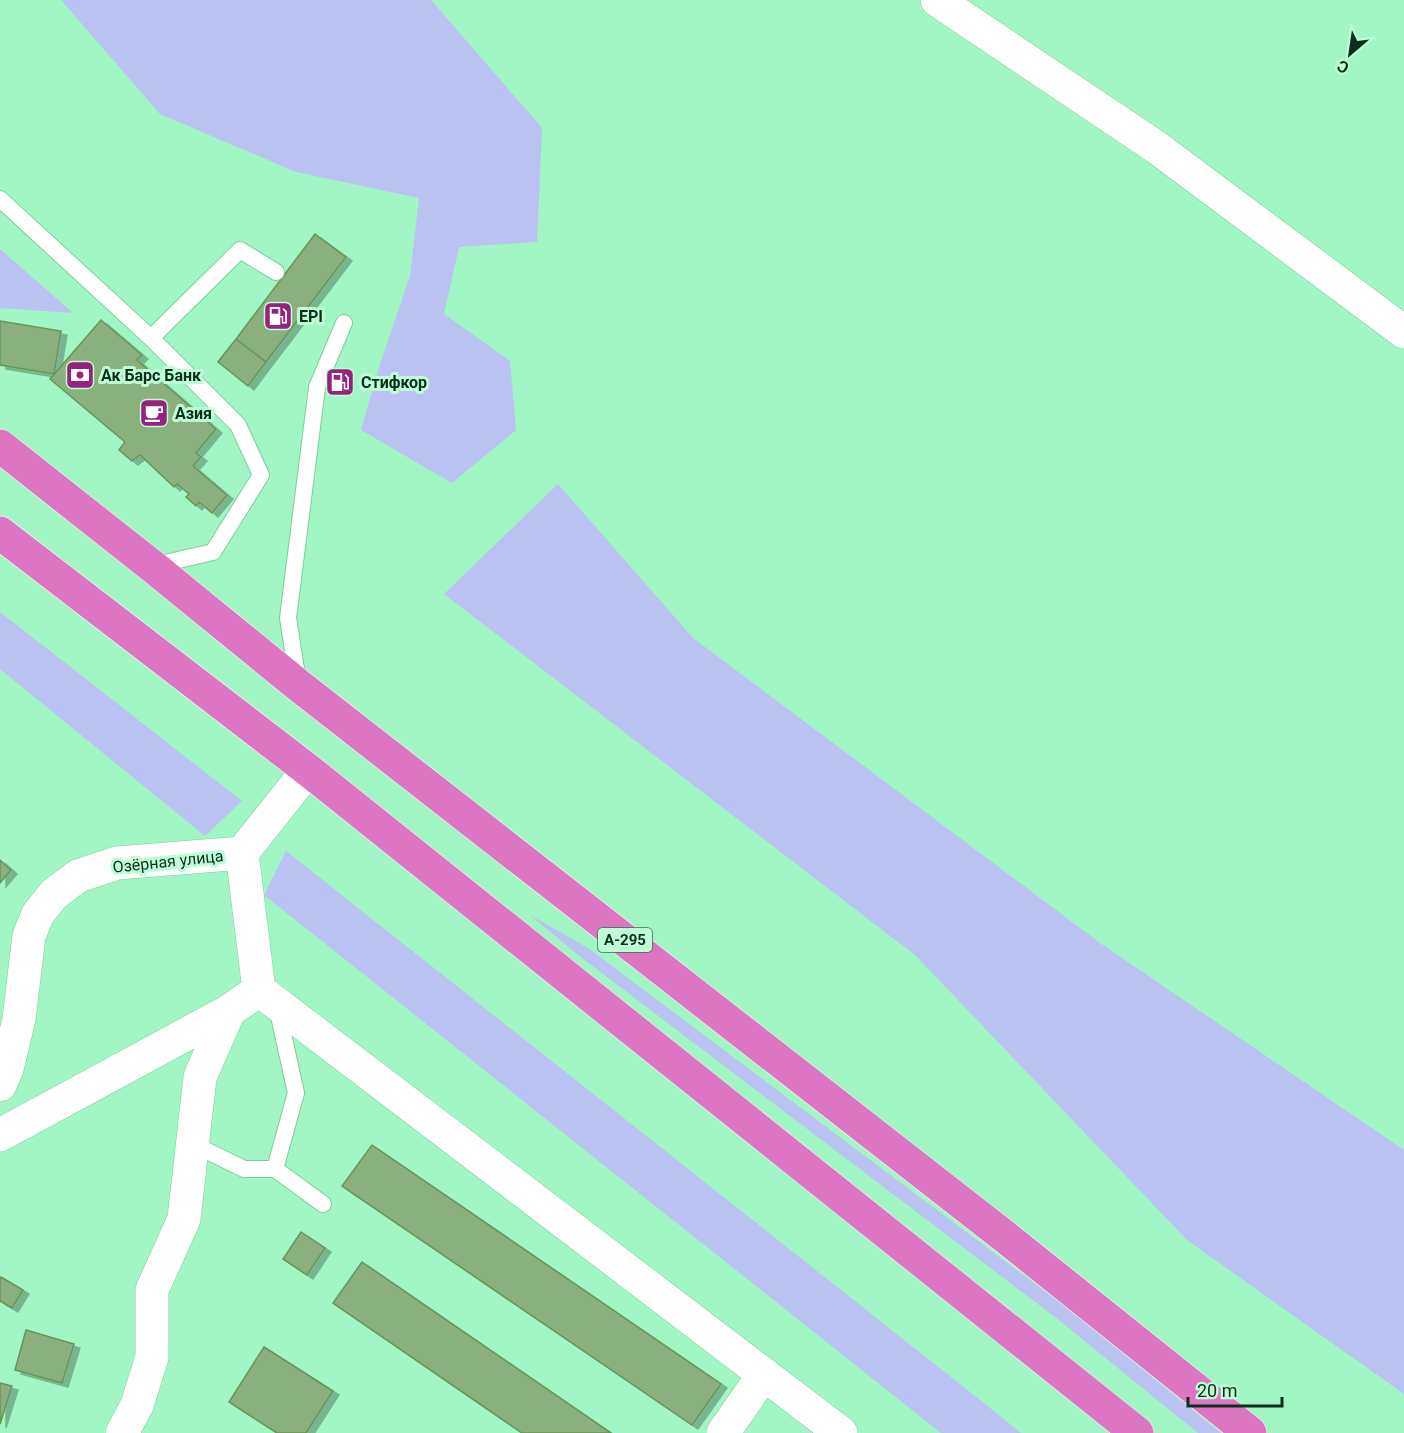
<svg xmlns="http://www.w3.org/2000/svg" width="1404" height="1433" viewBox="0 0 1404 1433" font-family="Roboto,sans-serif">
<defs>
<filter id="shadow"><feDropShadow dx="6" dy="4" stdDeviation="0" flood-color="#0004"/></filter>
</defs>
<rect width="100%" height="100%" fill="#a2f5c4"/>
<!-- green -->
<path fill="#bac2f2" d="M61,0H431L542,128L537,242L459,247L444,314L510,361L516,430L452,483L361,430L378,370L410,276L419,198L296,172L160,114Z
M0,249L73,313L0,308Z
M558,484L693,638L1100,943L1404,1150V1394L1187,1240L915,955L444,594Z
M0,612L242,801L205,836L0,669Z
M286,851L975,1396L1021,1433H941L264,895Z
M530,915L588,948L1062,1304L1221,1433H1198L1055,1317L578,955Z"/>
<!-- building -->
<path fill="#8ab07d" stroke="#669655" stroke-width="1.5" filter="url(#shadow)" d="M315,234L346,257L266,362L236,339Z
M101,320L142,355L137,360L216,429L196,453L201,457L193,466L227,495L212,513L199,502L196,506L186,497L189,494L177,484L174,487L140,455L132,461L119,450L125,442L50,379Z
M0,321L61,331L54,374L0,365Z
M236,339L266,362L248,386L218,362Z
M0,860L11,870L0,883Z
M372,1145L721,1384L692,1425L342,1186Z
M301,1232L325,1248L307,1275L283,1259Z
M362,1262L611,1433H522L333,1303Z
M1,1277L23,1290L12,1308L0,1301V1280Z
M26,1330L74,1344L62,1383L15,1370Z
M264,1347L333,1391L306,1433H277L229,1402Z
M0,1383L12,1386L0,1424Z"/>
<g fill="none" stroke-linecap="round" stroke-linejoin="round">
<!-- lane casing -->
<g stroke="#7bcd9e" stroke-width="18">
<path id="lane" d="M0,199L151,338
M152,566L213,552L261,475L238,425L151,338L240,250L276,272
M298,682L288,618L317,387L344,323
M193,1144L244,1169H275L296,1093L277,1007
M275,1169L323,1204"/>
</g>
<!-- street casing -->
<g stroke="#7bcd9e" stroke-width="34">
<path id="street" d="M937,0L1156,147L1404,332
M242,853L259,990L841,1433
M0,1085L7,1069L19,1019L29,936L38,914L54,894L78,876L117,863L242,853L308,770
M0,1135L229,1011
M122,1433L137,1405L152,1357V1290L184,1219L200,1077L229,1011L259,990
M723,1433L764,1374"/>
</g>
<!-- highway casing -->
<g stroke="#fff" stroke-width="34">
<path id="highway" d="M0,446L152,566L298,685L1009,1240L1250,1433
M0,533L308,770L1137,1433"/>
</g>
<!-- lane -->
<use href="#lane" stroke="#fff" stroke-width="16"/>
<!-- street -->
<use href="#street" stroke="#fff" stroke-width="33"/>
<!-- highway -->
<use href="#highway" stroke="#dc76c2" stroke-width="33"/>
</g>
<!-- icons -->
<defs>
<g id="fuel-square" transform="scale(1.5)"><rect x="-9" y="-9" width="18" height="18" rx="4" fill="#96217f" stroke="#bdfed6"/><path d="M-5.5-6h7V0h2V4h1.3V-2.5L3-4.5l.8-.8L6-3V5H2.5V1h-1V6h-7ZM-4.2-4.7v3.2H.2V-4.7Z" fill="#fff"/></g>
<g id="bank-square" transform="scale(1.5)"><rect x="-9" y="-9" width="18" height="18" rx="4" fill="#96217f" stroke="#bdfed6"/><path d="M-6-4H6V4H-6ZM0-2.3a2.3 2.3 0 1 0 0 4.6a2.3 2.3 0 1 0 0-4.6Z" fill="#fff"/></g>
<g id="cafe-square" transform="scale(1.5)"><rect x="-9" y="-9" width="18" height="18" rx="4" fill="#96217f" stroke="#bdfed6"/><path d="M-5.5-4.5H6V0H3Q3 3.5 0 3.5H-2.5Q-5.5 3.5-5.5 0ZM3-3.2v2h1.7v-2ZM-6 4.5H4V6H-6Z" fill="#fff"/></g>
</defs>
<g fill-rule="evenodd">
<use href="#fuel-square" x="278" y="316"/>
<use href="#bank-square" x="80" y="375"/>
<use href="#fuel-square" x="340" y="382"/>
<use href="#cafe-square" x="154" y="413"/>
</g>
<g text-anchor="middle" stroke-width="6" stroke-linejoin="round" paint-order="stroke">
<!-- shield labels -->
<rect fill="#bdfed6" stroke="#416d54" stroke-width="1.5" x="598" y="928" width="54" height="24" rx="4.5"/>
<g font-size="15" font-weight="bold" fill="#0c2f1d">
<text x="625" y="945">А-295</text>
</g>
<!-- poi labels -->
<g font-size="16" font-weight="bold" fill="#0c2f1d" stroke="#bdfed6" text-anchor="start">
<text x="299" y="322">EPI</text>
<text x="101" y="381">Ак Барс Банк</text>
<text x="361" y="388">Стифкор</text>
<text x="175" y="419">Азия</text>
</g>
<!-- street labels -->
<g font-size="16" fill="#0c2f1d" stroke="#bdfed6">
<text transform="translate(168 861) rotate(-6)" y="6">Озёрная улица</text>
</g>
</g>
<!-- north arrow -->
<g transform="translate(1350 54) rotate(209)" stroke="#bdfed6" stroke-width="4.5" paint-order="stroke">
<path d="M0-4.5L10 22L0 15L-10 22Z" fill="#0c2f1d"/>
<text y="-9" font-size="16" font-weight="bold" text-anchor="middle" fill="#0c2f1d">С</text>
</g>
<!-- scale -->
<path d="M1188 1397v9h94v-9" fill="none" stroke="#0c2f1d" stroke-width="3"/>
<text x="1197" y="1397" font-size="18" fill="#0c2f1d" stroke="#bdfed6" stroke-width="4.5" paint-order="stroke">20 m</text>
</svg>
